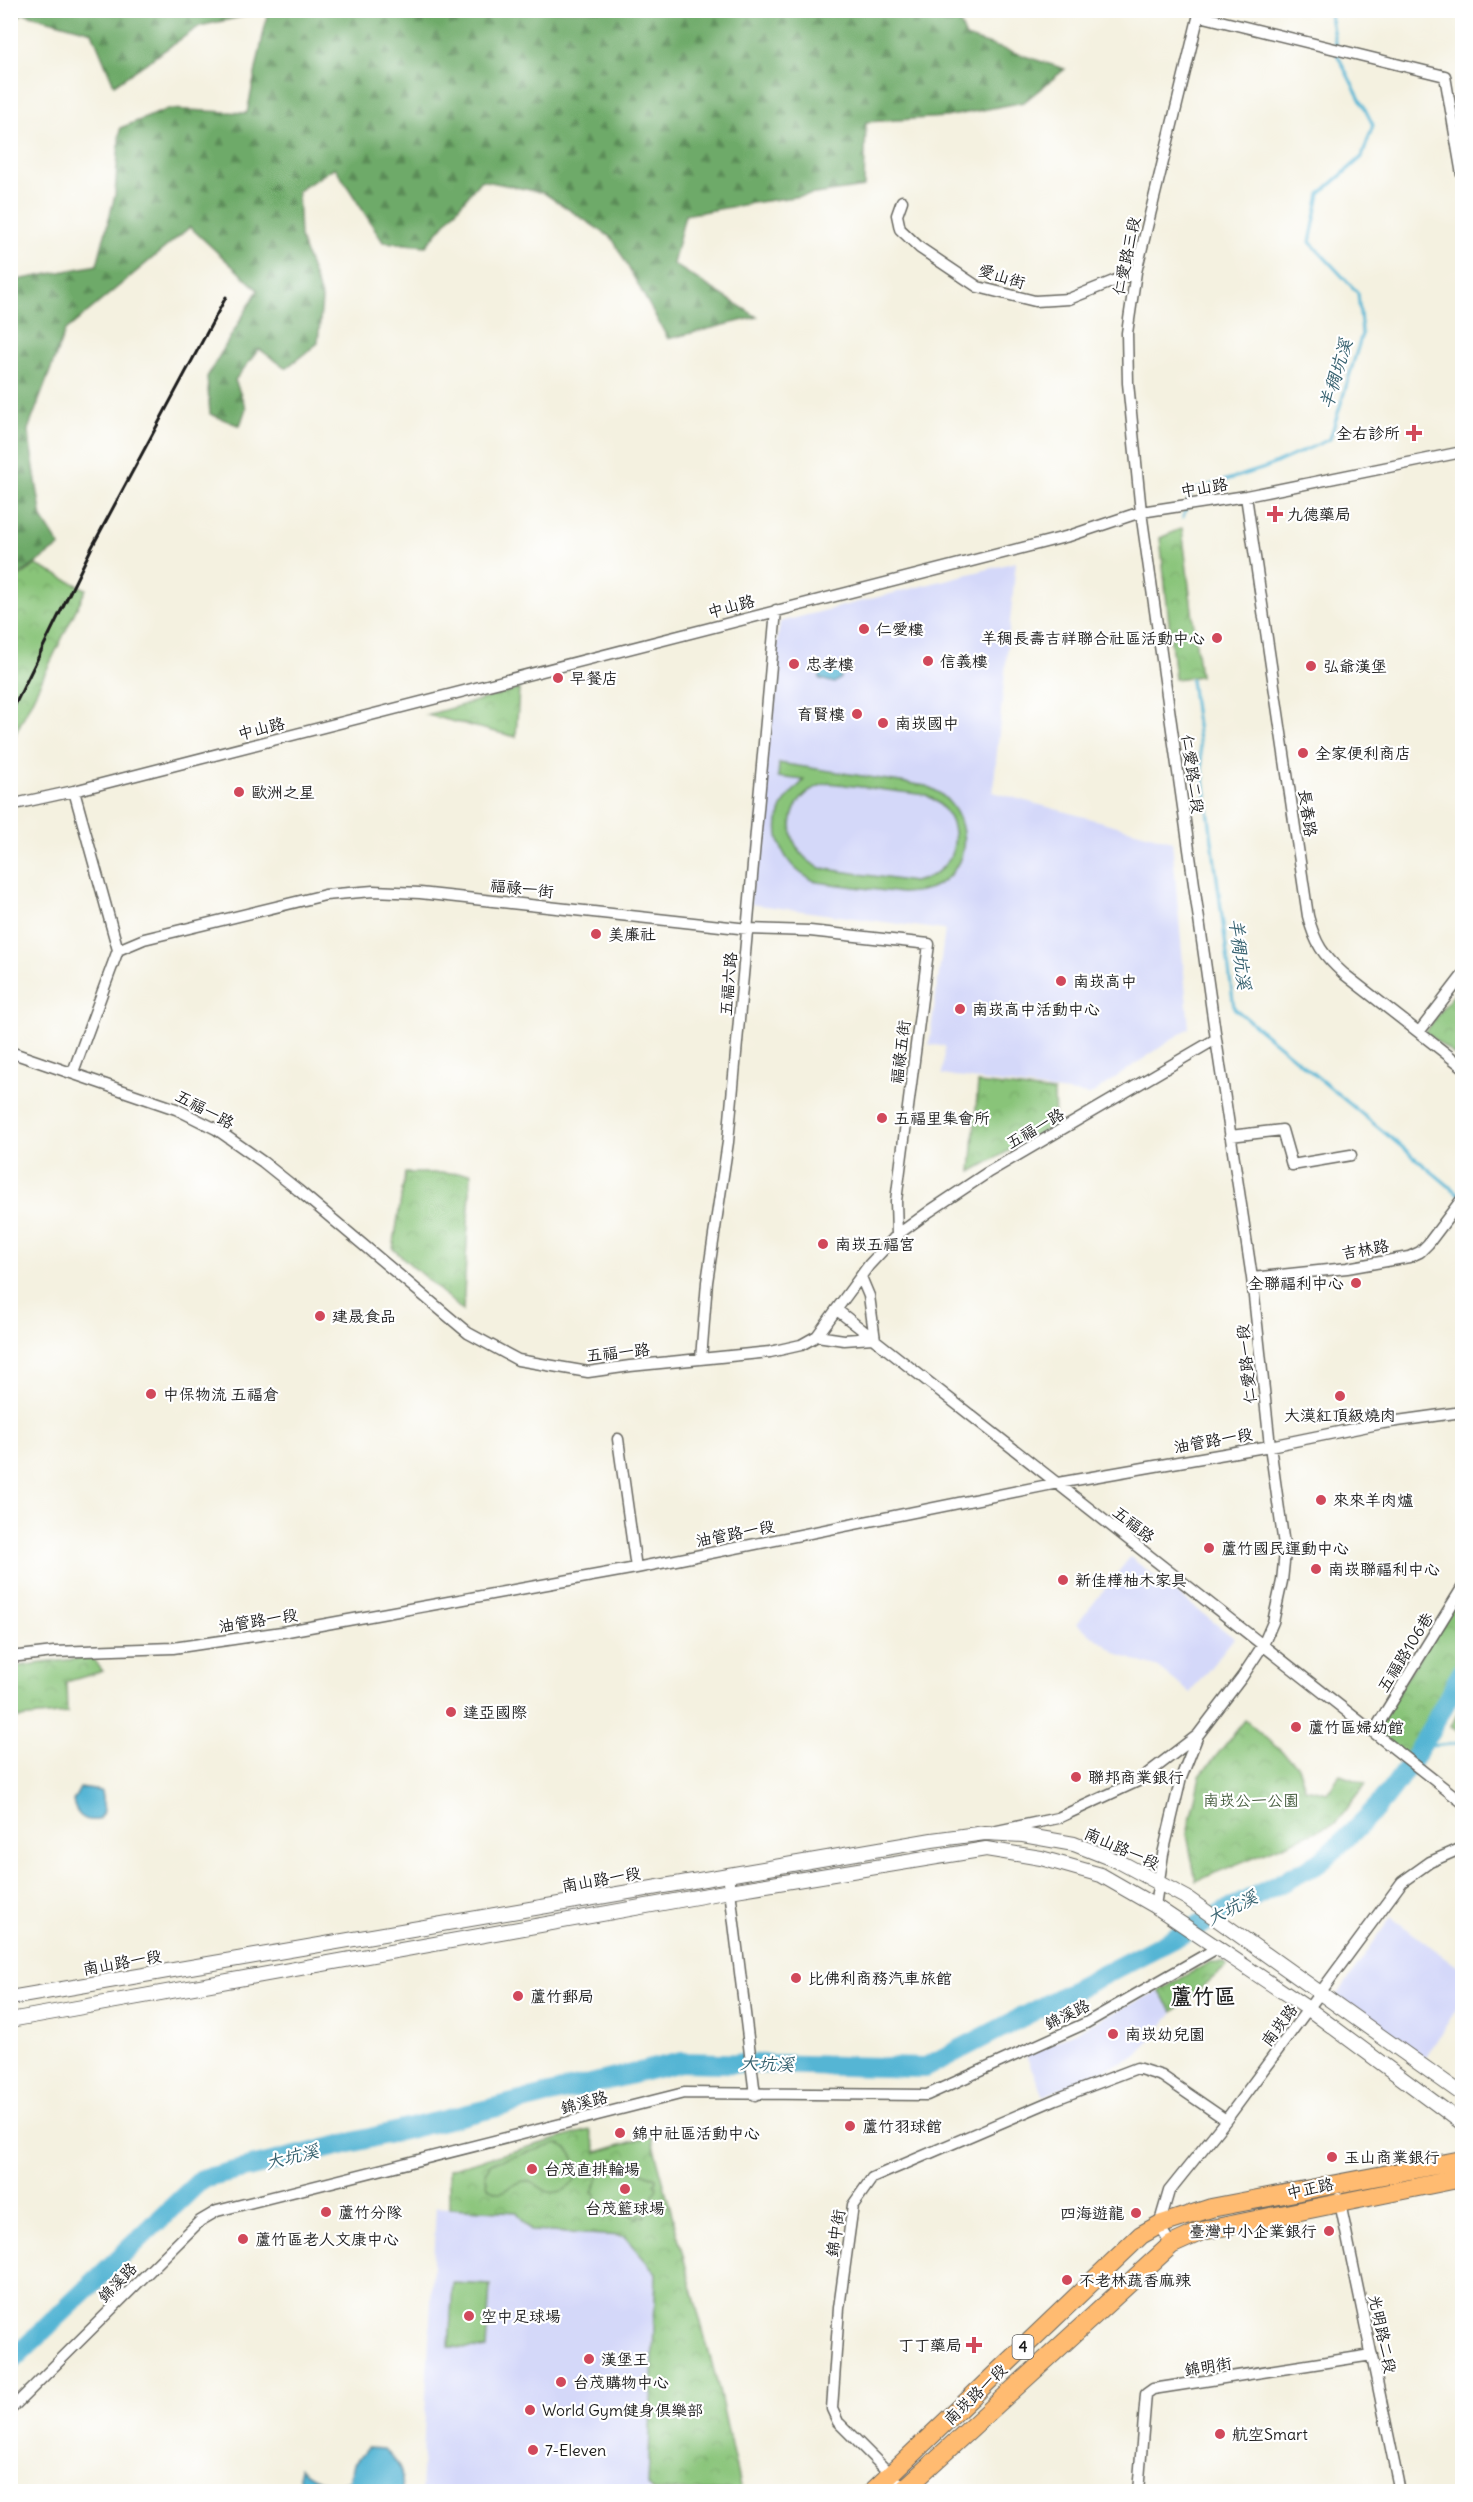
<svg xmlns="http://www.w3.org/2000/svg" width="1473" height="2502" viewBox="0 0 1473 2502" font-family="Delius,'LXGW WenKai TC',sans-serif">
<defs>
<pattern id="forest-firs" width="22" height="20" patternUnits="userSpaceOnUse" patternTransform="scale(1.5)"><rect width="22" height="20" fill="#6eaa69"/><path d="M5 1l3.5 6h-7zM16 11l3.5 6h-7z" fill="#5a8a56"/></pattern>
<pattern id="park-crowns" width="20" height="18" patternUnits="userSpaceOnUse" patternTransform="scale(1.5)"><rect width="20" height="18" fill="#89c479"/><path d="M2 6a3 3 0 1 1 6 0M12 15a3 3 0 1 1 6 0" fill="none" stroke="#76a868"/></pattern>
</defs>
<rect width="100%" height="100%" fill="#fff"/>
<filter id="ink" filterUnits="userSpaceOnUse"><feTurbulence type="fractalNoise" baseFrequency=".0167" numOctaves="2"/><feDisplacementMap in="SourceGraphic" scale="12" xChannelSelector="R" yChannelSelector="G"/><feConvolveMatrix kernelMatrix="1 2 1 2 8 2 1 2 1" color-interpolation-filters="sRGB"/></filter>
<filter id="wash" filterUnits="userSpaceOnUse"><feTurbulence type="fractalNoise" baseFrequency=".008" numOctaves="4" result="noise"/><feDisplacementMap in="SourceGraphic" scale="24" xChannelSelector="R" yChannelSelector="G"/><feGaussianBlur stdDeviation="1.35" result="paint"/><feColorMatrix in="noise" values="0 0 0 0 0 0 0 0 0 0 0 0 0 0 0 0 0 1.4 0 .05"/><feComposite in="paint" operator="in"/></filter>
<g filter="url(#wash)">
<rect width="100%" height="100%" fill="#f4f1e0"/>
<!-- built -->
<path fill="#d4d8f9" d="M1016,562L993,792L1172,841L1189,1028L1090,1095L942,1075L945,1046L929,1045L945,930L750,904L763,749L780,622Z
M1130,1557L1234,1638L1190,1693L1159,1668L1119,1655L1077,1624Z
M1391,1917L1462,1970V2000L1425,2059L1334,2000Z
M1158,1991L1173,2013L1137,2056L1044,2096L1026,2056Z
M436,2207L517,2212L531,2231L624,2235L656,2273L648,2484L653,2491L421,2492Z"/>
<!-- forest -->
<path fill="url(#forest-firs)" stroke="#456342" stroke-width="1.5" d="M11,10L955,11L966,37L1065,69L1024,102L946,117L866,122L864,187L759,202L685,215L673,264L757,317L668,339L612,238L544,193L481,180L426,246L383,242L335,167L298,191L300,237L322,299L318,343L286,368L259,349L235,380L246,408L240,426L210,414L207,377L258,290L190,227L65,331L28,430L42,518L60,546L11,581V281L97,265L115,195L120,128L168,109L247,113L268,11L200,26L114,85L92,32L23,13L11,24Z"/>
<!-- park -->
<path fill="url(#park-crowns)" stroke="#52704a" stroke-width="1.5" d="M1182,528L1200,676L1175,679L1160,538Z
M36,565L86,589L11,743V583Z
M519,689L516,737L427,715Z
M1462,983V1061L1425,1032Z
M978,1083L1054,1092L1055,1125L971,1172Z
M405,1173H471L463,1311L393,1249Z
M1462,1588V1659L1436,1703L1430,1727L1410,1760L1374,1731Z
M91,1657L103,1671L66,1682L67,1713L11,1719V1667Z
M1462,1704V1734L1451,1727Z
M1245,1720L1298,1766L1305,1788L1327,1793L1340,1775L1366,1784L1336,1823L1196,1881L1187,1834L1200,1776Z
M1210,1962H1223L1227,1966L1173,2012L1159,1991Z
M590,2130L597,2152L651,2136L718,2386L741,2491H653L648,2485L656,2273L624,2236L531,2231L517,2212L449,2208V2169Z"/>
<!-- pitch -->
<path fill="#89c479" stroke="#52704a" stroke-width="1.5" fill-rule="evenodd" d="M779,763L926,786C968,802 979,861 937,885C926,892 914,892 901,893L817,882C786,870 768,837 783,805C788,795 797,788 804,780L778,777ZM829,783L926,795C969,817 962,874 913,882L820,868C778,848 783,793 829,783Z
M557,2144C578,2149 585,2180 564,2190C543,2199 539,2180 525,2181C510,2182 504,2201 488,2187L485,2172L491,2163Z
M613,2159L656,2178L654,2184L657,2186L644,2217L639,2215L637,2218L595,2199L596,2195L592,2193L607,2160L612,2162Z
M453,2283L490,2285L486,2349L449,2347Z"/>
<!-- water -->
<path fill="#55b5d4" stroke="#386878" stroke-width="1.5" d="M824,666L840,671L841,678L834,683L820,679L819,669Z
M80,1788L101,1791L104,1811L98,1820C83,1822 76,1815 73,1801Z
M367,2448L384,2449C399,2463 404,2471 402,2491H299V2468C319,2482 325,2487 349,2481L354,2464Z"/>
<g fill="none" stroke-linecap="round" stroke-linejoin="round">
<!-- stream -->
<path stroke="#55b5d4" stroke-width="3" d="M1329,10L1336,47
M1188,502L1191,491L1265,468L1330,439L1362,334L1358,293L1310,242L1320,194L1362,157L1373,125L1337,54
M1183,517L1186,508
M1191,680L1234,1008L1461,1196
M1419,1747L1462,1743"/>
<!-- river -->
<path stroke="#55b5d4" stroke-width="20" d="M10,2362L202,2179L681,2062L924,2068L1319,1863C1342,1842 1365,1822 1385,1798C1416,1759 1440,1715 1462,1671"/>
</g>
</g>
<g filter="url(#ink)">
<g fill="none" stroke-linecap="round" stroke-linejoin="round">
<!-- minor casing -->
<g stroke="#686761" stroke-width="13">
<path id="minor" d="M1200,16L1445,76L1462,175
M902,201L897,215L900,229L920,248L978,287L1035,301L1069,299L1136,272
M1246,496L1308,916C1315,944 1323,955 1344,974L1462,1066
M74,791L118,950
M10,805L74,791L1069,536L1141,512L1246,496L1462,452
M1419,1032L1462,976
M10,1052L176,1109L216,1129L263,1162L298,1190L468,1333L518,1360L588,1372L630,1366L770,1352L801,1345L817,1336L869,1265L897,1235L930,1211L987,1173L1216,1039
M73,1072L118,950L144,939L325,895L373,891L420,893L748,929L810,931L929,944L896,1201L897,1235
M1230,1136L1282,1130L1292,1165L1351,1155
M861,1277L869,1296L875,1340
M1252,1278L1347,1268L1409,1257L1420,1252L1428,1244L1462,1199
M837,1310L1462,1802
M817,1336L844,1340L873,1338
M701,1359L707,1282L728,1142L776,610
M618,1439L636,1568
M10,1657L54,1652L173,1648L282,1632L636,1568L1058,1483L1270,1446L1383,1423L1462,1412
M1374,1731L1462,1588
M997,1831L1058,1818L1138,1781L1198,1735L1242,1677L1263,1645L1273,1622L1282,1581L1285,1552L1270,1446L1252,1278L1216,1039L1141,512L1128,383L1127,333L1136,272L1200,10
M728,1874L755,2095
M1155,1906L1163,1854L1181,1778L1198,1735
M1339,2198L1400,2492
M1171,2245L1159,2225L1169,2191L1226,2120L1402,1882L1430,1862L1462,1848
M10,2410L200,2221L217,2211L684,2093L927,2095L1086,2023L1219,1947
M908,2492L838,2422L832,2409L839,2308L853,2205L872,2178L1056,2099L1137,2068L1162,2076L1226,2120
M1138,2492L1146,2394L1153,2389L1372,2355"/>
</g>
<!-- tertiary casing -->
<g stroke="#686761" stroke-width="16">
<path id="tertiary" d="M10,1998L932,1840L985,1833L1023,1835L1074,1844L1120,1862L1187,1898L1462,2094
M10,2020L730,1891L986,1849L1041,1858L1101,1875L1155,1906L1310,2010L1462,2123"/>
</g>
<!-- primary casing -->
<g stroke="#686761" stroke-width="20">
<path id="primary" d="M872,2492L1141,2235L1159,2225L1211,2208L1462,2160
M901,2492L1171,2245L1202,2231L1462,2178"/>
</g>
<!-- minor -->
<use href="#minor" stroke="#fff" stroke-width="10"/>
<!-- tertiary -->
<use href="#tertiary" stroke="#fff" stroke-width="14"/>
<!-- primary -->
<use href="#primary" stroke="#ffbb71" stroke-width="18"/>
<!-- rail -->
<path stroke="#1c1c1c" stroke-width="3" d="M10,715L92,547L226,297"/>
</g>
</g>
<!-- markers -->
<g fill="#d1495b" stroke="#fff" stroke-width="2">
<path d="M1411 424h6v6h6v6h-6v6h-6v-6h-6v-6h6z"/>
<path d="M1272 505h6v6h6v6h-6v6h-6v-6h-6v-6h6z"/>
<circle cx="864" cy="629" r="6"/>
<circle cx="1217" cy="638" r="6"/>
<circle cx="928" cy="661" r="6"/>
<circle cx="794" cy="664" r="6"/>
<circle cx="1311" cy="666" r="6"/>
<circle cx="558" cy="678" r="6"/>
<circle cx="857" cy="714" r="6"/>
<circle cx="883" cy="723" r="6"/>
<circle cx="1303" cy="753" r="6"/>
<circle cx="239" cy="792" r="6"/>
<circle cx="596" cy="934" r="6"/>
<circle cx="1061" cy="981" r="6"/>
<circle cx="960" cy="1009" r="6"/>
<circle cx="882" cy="1118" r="6"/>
<circle cx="823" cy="1244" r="6"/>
<circle cx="1356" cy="1283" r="6"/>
<circle cx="320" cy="1316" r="6"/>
<circle cx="151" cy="1394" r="6"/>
<circle cx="1340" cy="1396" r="6"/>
<circle cx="1321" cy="1500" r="6"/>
<circle cx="1209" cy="1548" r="6"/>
<circle cx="1316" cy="1569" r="6"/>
<circle cx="1063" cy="1580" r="6"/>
<circle cx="451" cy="1712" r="6"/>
<circle cx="1296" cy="1727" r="6"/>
<circle cx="1076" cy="1777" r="6"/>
<circle cx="796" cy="1978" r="6"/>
<circle cx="518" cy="1996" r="6"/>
<circle cx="1113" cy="2034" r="6"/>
<circle cx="850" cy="2126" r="6"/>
<circle cx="620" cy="2133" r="6"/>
<circle cx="1332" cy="2157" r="6"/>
<circle cx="532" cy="2169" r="6"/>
<circle cx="625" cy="2189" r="6"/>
<circle cx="326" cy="2212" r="6"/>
<circle cx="1136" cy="2213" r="6"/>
<circle cx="1329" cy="2231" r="6"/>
<circle cx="243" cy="2239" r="6"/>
<circle cx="1067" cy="2280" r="6"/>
<circle cx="469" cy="2316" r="6"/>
<path d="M971 2336h6v6h6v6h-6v6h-6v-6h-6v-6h6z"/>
<circle cx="589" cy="2359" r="6"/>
<circle cx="561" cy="2382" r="6"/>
<circle cx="530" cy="2410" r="6"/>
<circle cx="1220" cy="2434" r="6"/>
<circle cx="533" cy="2450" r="6"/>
</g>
<g text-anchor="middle" stroke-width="4.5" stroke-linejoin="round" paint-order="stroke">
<!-- shield labels -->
<rect fill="#fff" stroke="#606060" stroke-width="1.5" x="1012.5" y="2335" width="21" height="24" rx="4.5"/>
<g font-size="15" font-weight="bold" fill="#1c1c1c">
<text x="1023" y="2352">4</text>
</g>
<!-- street labels -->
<g font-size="16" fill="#1c1c1c" stroke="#fff">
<text transform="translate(1126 256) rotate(-78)" y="6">仁愛路三段</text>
<text transform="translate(1002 276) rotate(17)" y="6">愛山街</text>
<text transform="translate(1204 487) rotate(-9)" y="6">中山路</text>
<text transform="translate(731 606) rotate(-15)" y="6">中山路</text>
<text transform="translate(261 728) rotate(-14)" y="6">中山路</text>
<text transform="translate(1193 774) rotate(82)" y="6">仁愛路二段</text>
<text transform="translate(1308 813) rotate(82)" y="6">長春路</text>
<text transform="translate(522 888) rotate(6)" y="6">福祿一街</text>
<text transform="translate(728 984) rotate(-85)" y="6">五福六路</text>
<text transform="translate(900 1052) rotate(-83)" y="6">福祿五街</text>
<text transform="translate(205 1109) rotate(28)" y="6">五福一路</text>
<text transform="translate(1035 1128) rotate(-30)" y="6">五福一路</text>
<text transform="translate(1365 1249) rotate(-10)" y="6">吉林路</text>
<text transform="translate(618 1352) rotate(-6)" y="6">五福一路</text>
<text transform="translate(1246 1364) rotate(-96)" y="6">仁愛路一段</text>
<text transform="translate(1213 1440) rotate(-10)" y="6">油管路一段</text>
<text transform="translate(1134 1524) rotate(38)" y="6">五福路</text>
<text transform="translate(735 1533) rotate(-11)" y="6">油管路一段</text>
<text transform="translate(258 1620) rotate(-9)" y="6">油管路一段</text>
<text transform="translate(1405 1652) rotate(-58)" y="6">五福路106巷</text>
<text transform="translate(1122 1848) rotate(24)" y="6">南山路一段</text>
<text transform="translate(601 1879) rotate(-10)" y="6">南山路一段</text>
<text transform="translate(122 1962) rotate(-10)" y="6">南山路一段</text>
<text transform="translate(1067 2014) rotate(-26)" y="6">錦溪路</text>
<text transform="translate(1279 2025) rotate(-53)" y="6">南崁路</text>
<text transform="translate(584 2102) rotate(-15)" y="6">錦溪路</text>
<text transform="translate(1310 2188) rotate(-12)" y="6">中正路</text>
<text transform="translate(835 2233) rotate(-81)" y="6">錦中街</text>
<text transform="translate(117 2282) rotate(-46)" y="6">錦溪路</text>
<text transform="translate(1383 2334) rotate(78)" y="6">光明路二段</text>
<text transform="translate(1208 2366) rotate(-9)" y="6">錦明街</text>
<text transform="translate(975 2394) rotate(-44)" y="6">南崁路一段</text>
</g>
<!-- poi labels -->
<g font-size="16" fill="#1c1c1c" stroke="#fff" text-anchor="start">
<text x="1400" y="439" text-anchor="end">全右診所</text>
<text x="1287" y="520">九德藥局</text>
<text x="876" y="635">仁愛樓</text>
<text x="1205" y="644" text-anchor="end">羊稠長壽吉祥聯合社區活動中心</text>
<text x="940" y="667">信義樓</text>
<text x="806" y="670">忠孝樓</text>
<text x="1323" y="672">弘爺漢堡</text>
<text x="570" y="684">早餐店</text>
<text x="845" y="720" text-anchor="end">育賢樓</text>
<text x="895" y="729">南崁國中</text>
<text x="1315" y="759">全家便利商店</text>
<text x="251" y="798">歐洲之星</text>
<text x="608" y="940">美廉社</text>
<text x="1073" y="987">南崁高中</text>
<text x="972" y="1015">南崁高中活動中心</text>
<text x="894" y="1124">五福里集會所</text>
<text x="835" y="1250">南崁五福宮</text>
<text x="1344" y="1289" text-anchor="end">全聯福利中心</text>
<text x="332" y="1322">建晟食品</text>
<text x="163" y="1400">中保物流 五福倉</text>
<text x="1340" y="1421" text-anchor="middle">大漠紅頂級燒肉</text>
<text x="1333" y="1506">來來羊肉爐</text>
<text x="1221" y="1554">蘆竹國民運動中心</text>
<text x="1328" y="1575">南崁聯福利中心</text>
<text x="1075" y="1586">新佳樺柚木家具</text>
<text x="463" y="1718">達亞國際</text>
<text x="1308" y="1733">蘆竹區婦幼館</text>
<text x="1088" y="1783">聯邦商業銀行</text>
<text x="808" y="1984">比佛利商務汽車旅館</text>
<text x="530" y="2002">蘆竹郵局</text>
<text x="1125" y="2040">南崁幼兒園</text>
<text x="862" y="2132">蘆竹羽球館</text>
<text x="632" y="2139">錦中社區活動中心</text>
<text x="1344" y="2163">玉山商業銀行</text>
<text x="544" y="2175">台茂直排輪場</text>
<text x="625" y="2214" text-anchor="middle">台茂籃球場</text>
<text x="338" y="2218">蘆竹分隊</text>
<text x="1124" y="2219" text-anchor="end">四海遊龍</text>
<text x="1317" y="2237" text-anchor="end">臺灣中小企業銀行</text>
<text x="255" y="2245">蘆竹區老人文康中心</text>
<text x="1079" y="2286">不老林蔬香麻辣</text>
<text x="481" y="2322">空中足球場</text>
<text x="962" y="2351" text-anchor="end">丁丁藥局</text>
<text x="601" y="2365">漢堡王</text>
<text x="573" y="2388">台茂購物中心</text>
<text x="542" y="2416">World Gym健身俱樂部</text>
<text x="1232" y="2440">航空Smart</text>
<text x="545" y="2456">7-Eleven</text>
</g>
<!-- park labels -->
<g font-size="16" fill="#485f41" stroke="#fff">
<text x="1251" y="1806">南崁公一公園</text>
</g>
<!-- water labels -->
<g font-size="18" font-style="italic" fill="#36616f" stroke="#fff">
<text transform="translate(1336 374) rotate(-73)" y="6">羊稠坑溪</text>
<text transform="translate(1240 954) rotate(83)" y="6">羊稠坑溪</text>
<text transform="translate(1232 1908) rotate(-27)" y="6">大坑溪</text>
<text transform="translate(767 2064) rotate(2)" y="6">大坑溪</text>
<text transform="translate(292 2157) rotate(-14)" y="6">大坑溪</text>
</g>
<!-- district labels -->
<g font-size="22" font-weight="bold" fill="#1c1c1c" stroke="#fff">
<text x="1203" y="2004">蘆竹區</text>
</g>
</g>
<!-- margin -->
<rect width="1473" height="2502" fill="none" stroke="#fff" stroke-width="36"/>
</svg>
